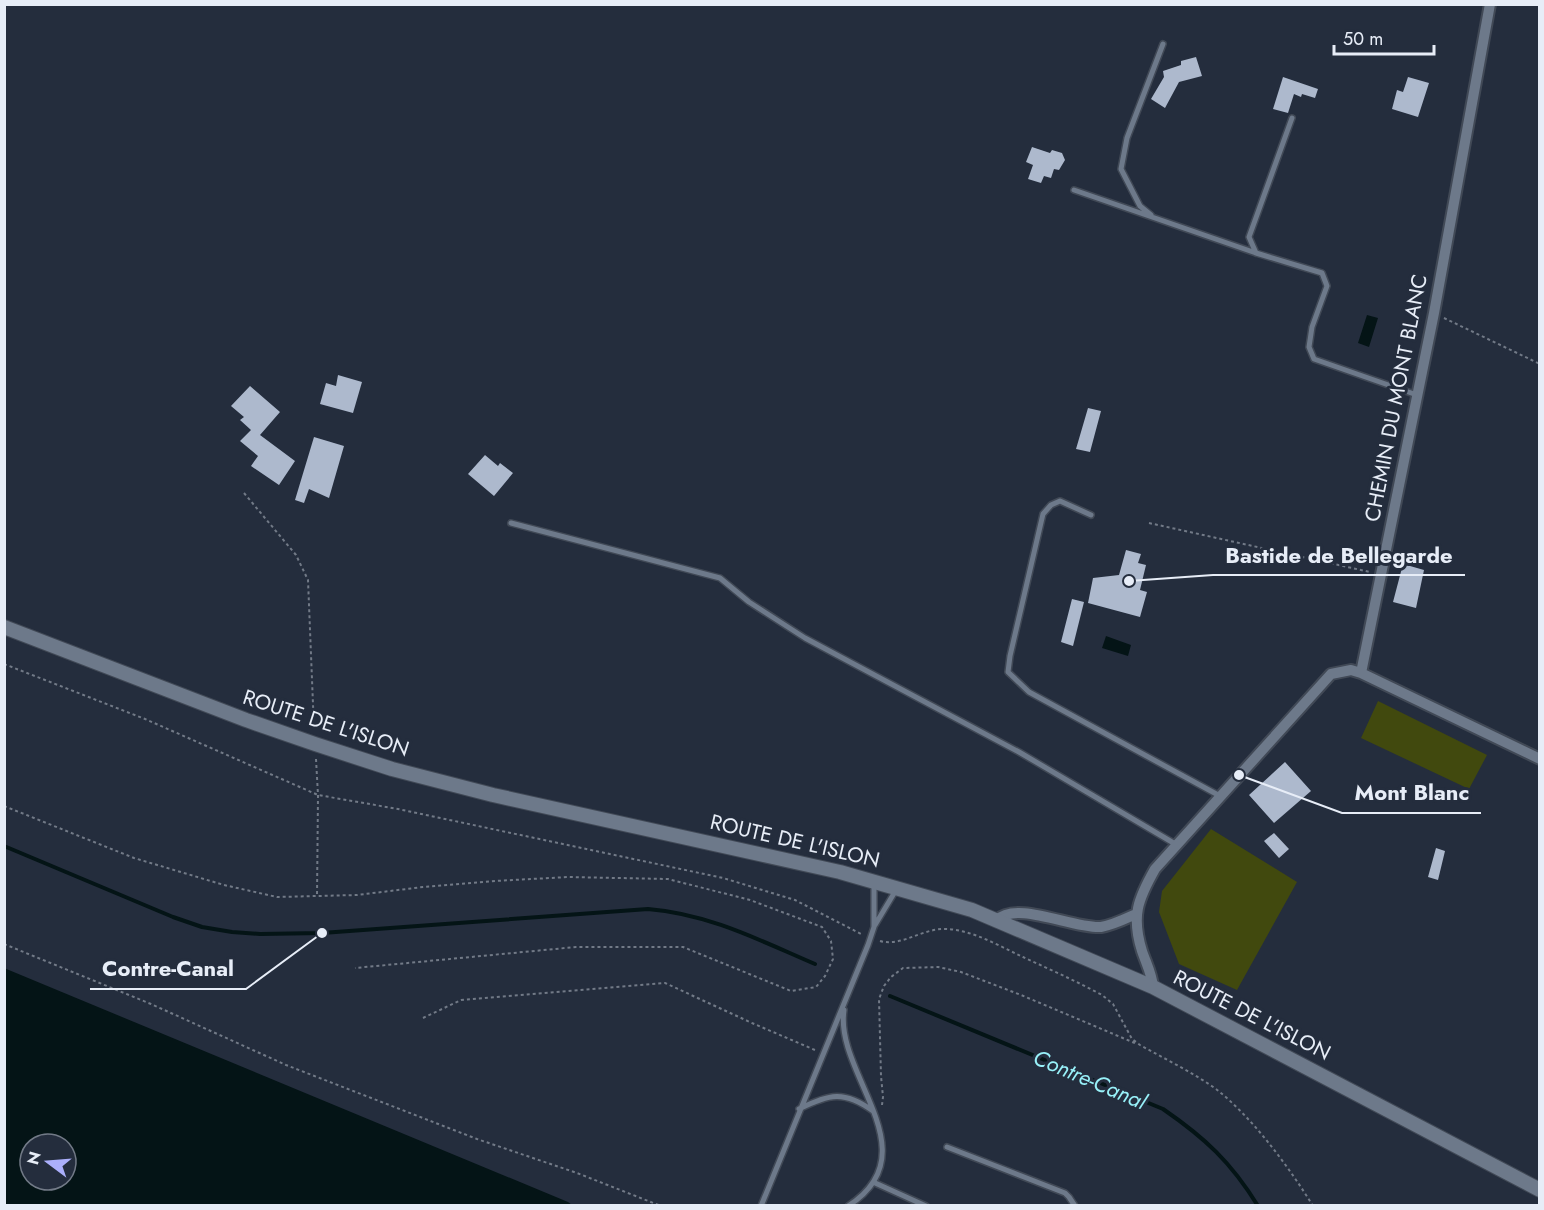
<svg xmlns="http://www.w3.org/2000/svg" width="1544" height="1210" viewBox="0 0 1544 1210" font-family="Jost,sans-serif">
<rect width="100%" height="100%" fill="#242d3d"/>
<!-- green -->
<path fill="#41490e" d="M1378,701L1487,755L1469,789L1361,738Z
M1211,829L1297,882L1237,990L1179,964L1159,912L1162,891Z"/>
<!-- water -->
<path fill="#041416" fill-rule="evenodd" d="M1367,315L1378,318L1369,347L1358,343Z
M1106,636L1131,645L1128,656L1102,648Z
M4,968L568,1202L572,1205H5ZM30,1144H66V1180H30Z"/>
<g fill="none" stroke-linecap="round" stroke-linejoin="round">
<!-- stream -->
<path stroke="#041416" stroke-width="4" d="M4,846L173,917L202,927L232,932L260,934L322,933L648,909C709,914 759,940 815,964
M890,996L1163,1109C1205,1138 1231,1162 1258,1206"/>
</g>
<!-- building -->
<path fill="#adb9cd" d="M1196,57L1202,76L1179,82L1165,108L1151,99L1164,77L1163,71L1181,65V61Z
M1283,77L1318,89L1315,98L1302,94L1301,97L1294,94L1288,113L1273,109Z
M1408,77L1429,83L1418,117L1392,109L1397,90L1403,92Z
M1032,147L1050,153L1052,150L1062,153L1065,160L1059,170L1054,169L1051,178L1044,176L1041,183L1028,179L1033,165L1026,162Z
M338,375L362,382L353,413L320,404L326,383L336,386Z
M250,386L280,412L260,435L295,461L279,485L251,466L258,456L240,441L251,430L240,420L244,417L231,406Z
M1088,408L1101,411L1090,452L1076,449Z
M314,437L344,446L329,498L309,489L304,503L295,500Z
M485,455L498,466L500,463L513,473L494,496L468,474Z
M1126,550L1141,554L1138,563L1146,565L1140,590L1147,592L1140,617L1088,603L1093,578L1119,575Z
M1403,564L1424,570L1416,608L1393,602Z
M1072,599L1084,602L1073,646L1061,642Z
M1285,762L1311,791L1274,823L1249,795Z
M1274,833L1289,849L1279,858L1264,841Z
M1436,848L1445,851L1438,880L1428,877Z"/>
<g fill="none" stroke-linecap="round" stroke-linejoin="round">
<!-- service casing -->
<g stroke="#414956" stroke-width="8">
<path id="service" d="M1074,190L1256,253L1322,273L1327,286L1312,327L1309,347L1314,359L1417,395
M1151,215L1140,206L1121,169L1127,138L1163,44
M1256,253L1249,237L1292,118
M1091,515L1060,501L1051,505L1043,514L1010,656L1008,672L1029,692L1220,796
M511,523L720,578L749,602L805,638L1019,752L1177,845
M875,925L896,890
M844,1010C834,1074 932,1152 848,1206
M799,1109C829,1094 844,1090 873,1111
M947,1147L1065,1193L1069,1197L1075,1206
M873,1182L926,1206
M761,1206L868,945L874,927V884"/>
</g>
<!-- minor casing -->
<g stroke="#414956" stroke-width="14">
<path id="minor" d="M1361,673L1434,313L1490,4
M997,920C1017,900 1073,929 1101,927C1113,925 1125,919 1136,914
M1153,987C1152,974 1146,963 1142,951C1131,916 1138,899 1155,869L1331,674L1351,670L1361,673L1540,759"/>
</g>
<!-- tertiary casing -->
<g stroke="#414956" stroke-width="16">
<path id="tertiary" d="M4,627L246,720L315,744L392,769L493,795L840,872L972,910L1153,987L1540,1190"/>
</g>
<!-- path -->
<path stroke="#727a87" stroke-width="2" stroke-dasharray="3 3" stroke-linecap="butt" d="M1444,318L1540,364
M244,493L296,555L308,580L314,729
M1149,523L1370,572
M4,664L145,719L318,795L398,809L723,878L795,900L863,935
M316,759L318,795L317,896
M4,806L134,858L224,885L277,897L357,895L423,887L495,881L568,877L668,879L750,900L822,927L831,941L833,959L825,976L816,987L791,991L683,947H576L355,968
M880,941C902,947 922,928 946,929C973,930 999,946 1023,957C1049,969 1076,981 1102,995L1113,1004L1132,1039L1140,1045C1165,1059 1192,1072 1216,1089C1252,1117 1289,1167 1313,1206
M4,944L151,1004L286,1065L477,1139L577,1173L661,1206
M423,1018L461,1000L665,983L752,1023L815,1050
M882,1105L883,1097L881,1076L879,999L884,986L891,977L903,968L938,967L961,972L1021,995L1137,1044"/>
<!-- service -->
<use href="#service" stroke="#6d798a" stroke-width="5"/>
<!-- minor -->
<use href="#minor" stroke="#6d798a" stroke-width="10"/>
<!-- tertiary -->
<use href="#tertiary" stroke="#6d798a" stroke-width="14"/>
</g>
<g text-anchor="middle" stroke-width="6" stroke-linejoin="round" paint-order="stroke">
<!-- street labels -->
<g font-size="21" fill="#e7edf7" stroke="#242d3d">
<text transform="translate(1396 398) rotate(-79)" y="7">CHEMIN DU MONT BLANC</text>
<text transform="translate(326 723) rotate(18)" y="7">ROUTE DE L'ISLON</text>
<text transform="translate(795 841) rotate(13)" y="7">ROUTE DE L'ISLON</text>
<text transform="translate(1252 1015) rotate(27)" y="7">ROUTE DE L'ISLON</text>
</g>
<!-- water labels -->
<g font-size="22" font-style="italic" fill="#98f1f9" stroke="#242d3d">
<text transform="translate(1090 1079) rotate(23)" y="8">Contre-Canal</text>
</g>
</g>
<!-- callouts -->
<path fill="none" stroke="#e7edf7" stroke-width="2" d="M1129 581L1213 575H1465M1239 775L1342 813H1481M322 933L246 989H90"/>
<g fill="#e7edf7" stroke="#242d3d" stroke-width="2">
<circle cx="1129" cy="581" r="6"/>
<circle cx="1239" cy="775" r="6"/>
<circle cx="322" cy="933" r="6"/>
</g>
<g font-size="22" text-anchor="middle" font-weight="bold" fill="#e7edf7" stroke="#242d3d" stroke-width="6" stroke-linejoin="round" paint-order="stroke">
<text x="1339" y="563">Bastide de Bellegarde</text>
<text x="1412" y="800">Mont Blanc</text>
<text x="168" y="976">Contre-Canal</text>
</g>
<!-- border -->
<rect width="1544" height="1210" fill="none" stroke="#e7edf7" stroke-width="12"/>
<!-- north arrow -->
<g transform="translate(48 1162) rotate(286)"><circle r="28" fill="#242d3d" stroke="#727a87" stroke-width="1.5"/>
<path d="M0-4.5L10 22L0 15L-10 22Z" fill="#abaffb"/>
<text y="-9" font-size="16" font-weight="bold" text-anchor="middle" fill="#e7edf7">N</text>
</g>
<!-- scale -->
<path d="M1334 45v9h100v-9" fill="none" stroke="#e7edf7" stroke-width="3"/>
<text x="1343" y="45" font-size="18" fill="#e7edf7" stroke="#242d3d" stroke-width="4.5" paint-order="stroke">50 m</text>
</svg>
